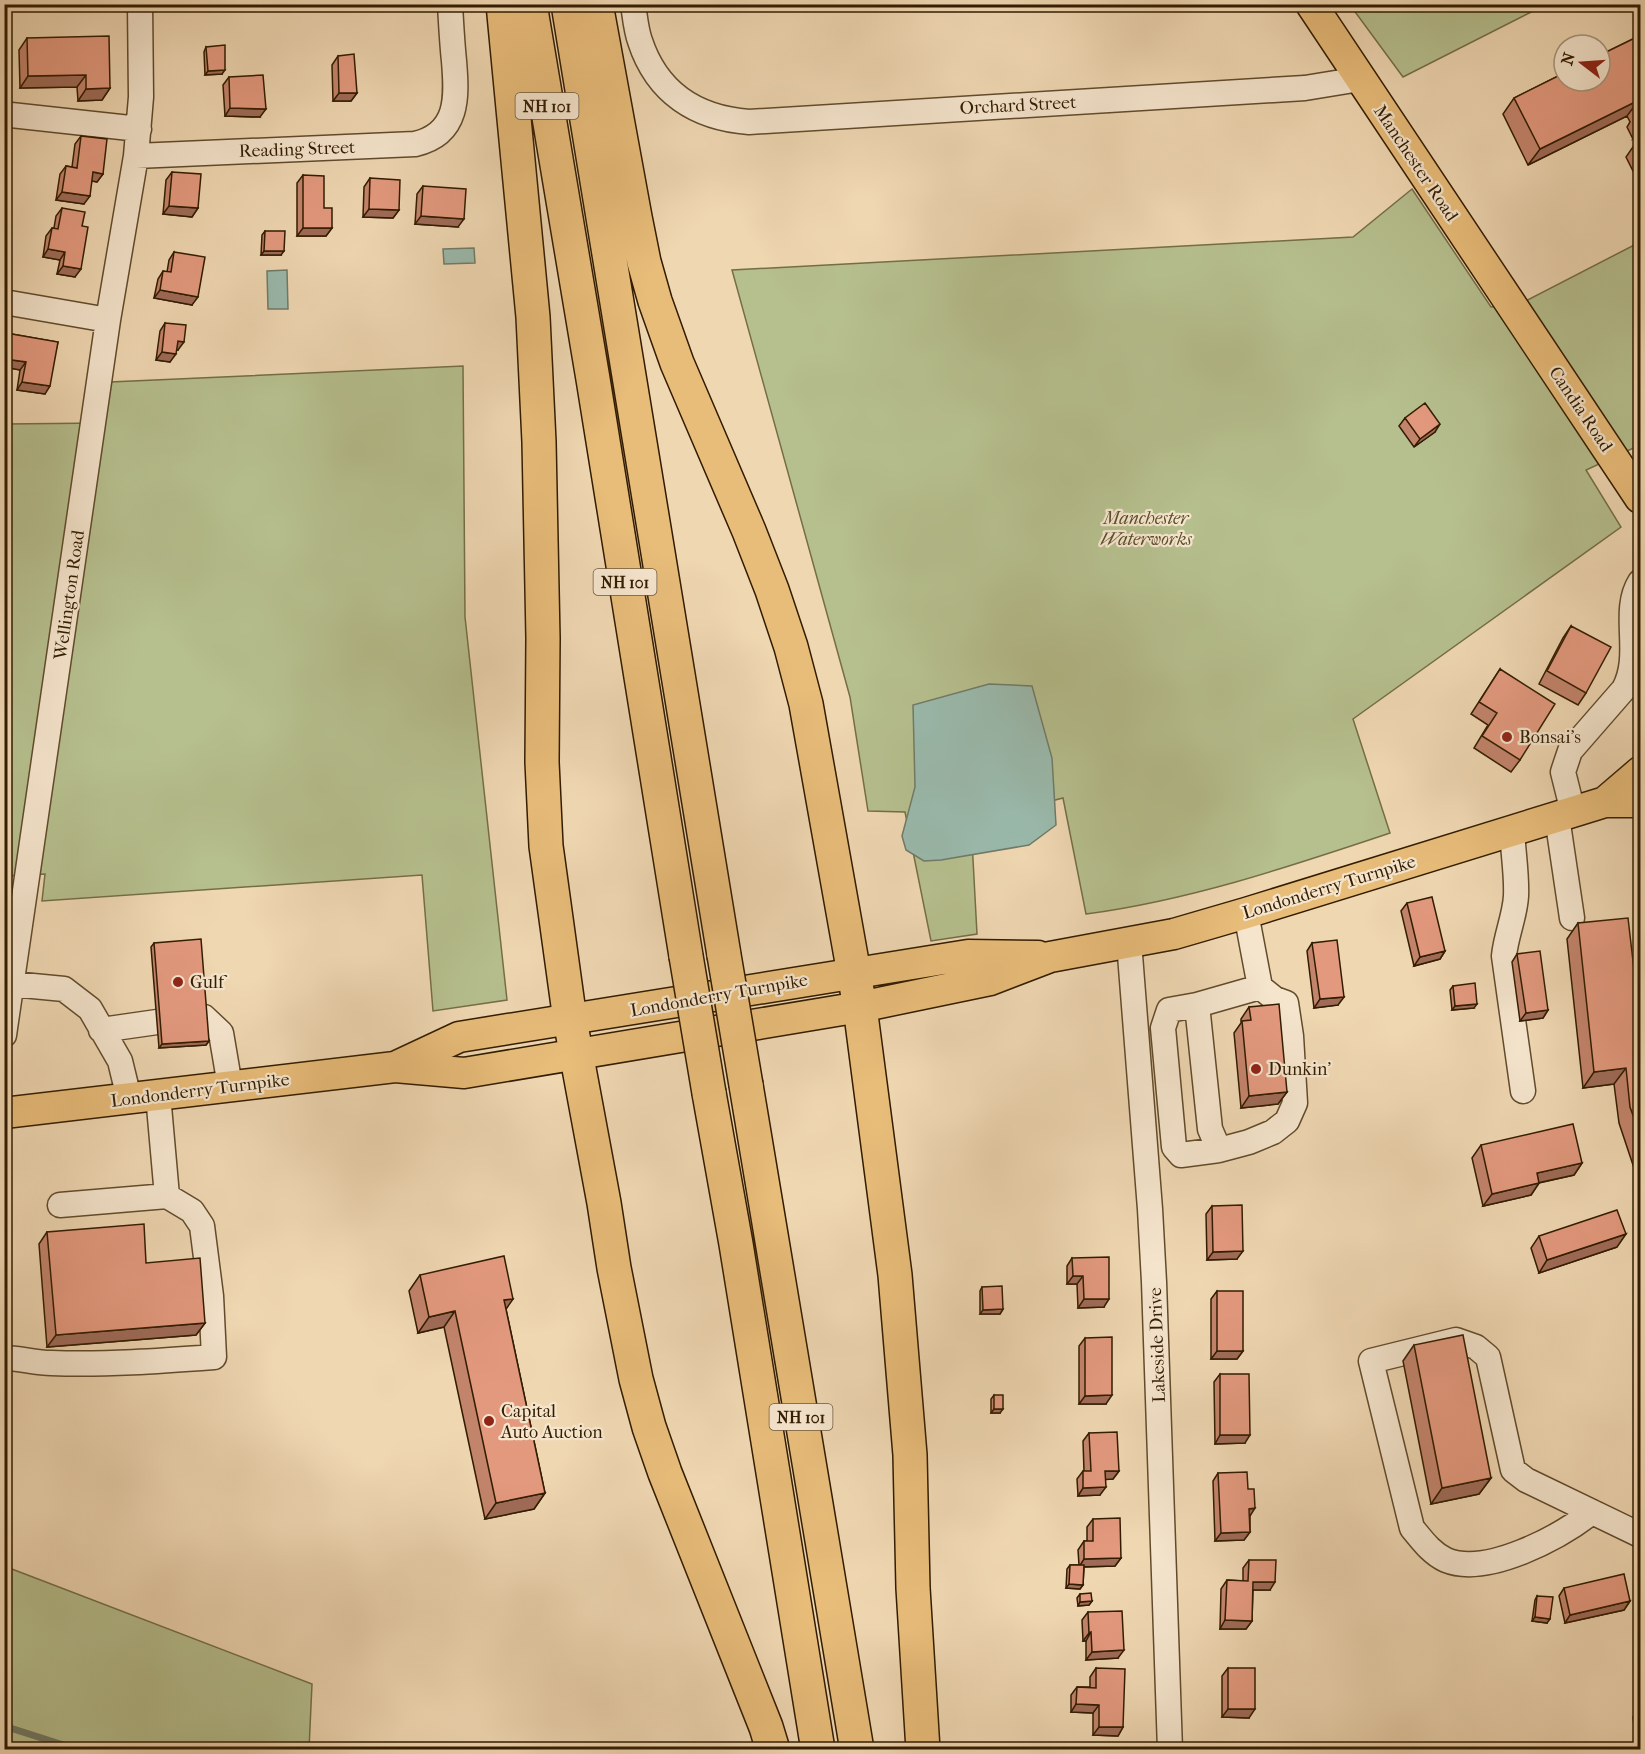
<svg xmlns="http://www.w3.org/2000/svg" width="1645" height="1754" viewBox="0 0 1645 1754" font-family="'IM FELL French Canon',serif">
<rect width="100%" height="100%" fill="#efd7b2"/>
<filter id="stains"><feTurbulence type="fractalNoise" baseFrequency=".00333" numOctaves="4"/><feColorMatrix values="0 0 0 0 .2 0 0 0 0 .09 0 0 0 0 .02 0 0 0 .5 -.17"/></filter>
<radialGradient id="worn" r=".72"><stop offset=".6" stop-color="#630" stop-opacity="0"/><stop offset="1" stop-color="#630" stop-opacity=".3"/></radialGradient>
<!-- green -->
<path fill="#b6bf8e" stroke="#746e47" stroke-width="1.5" d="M1350,5H1545L1403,77Z
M1412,189L1491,307L1518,305L1640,242V445L1586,470L1621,527L1353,719L1390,833C1291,866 1191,900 1086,914L1063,798L971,822L977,934L931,941L905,812L868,811L850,697L732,270L1353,237Z
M463,366L465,617L507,1000L433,1011L422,875L42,901L45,874L5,876V424L104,423L110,382Z
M4,1566L312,1684L309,1749H5Z"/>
<!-- water -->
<path fill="#9abaad" stroke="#707b68" stroke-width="1.5" d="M474,248L475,263L444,264L443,249Z
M287,270L288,309H268L267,271Z
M989,684L1032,686L1052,758L1056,825L1029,845L941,860L924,861L906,850L902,836L915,787L913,705Z"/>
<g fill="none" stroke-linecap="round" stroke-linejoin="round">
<!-- stream -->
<path stroke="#707b68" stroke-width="7" d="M4,1726L79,1750"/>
<!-- minor casing -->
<g stroke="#614b2c" stroke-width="27">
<path id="minor" d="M633,4C635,17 636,30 640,41C657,93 696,118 749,122L1305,88L1360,79
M4,113L11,115L139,129
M136,156L415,144C459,134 457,97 454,61C452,42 451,23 450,4
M4,302L108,320
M1573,812L1563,772L1570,751L1624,689C1643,654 1621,612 1640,582
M1557,817L1572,918
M1512,830C1513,852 1517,875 1516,896C1515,916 1506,935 1504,956L1523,1091
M1129,942L1150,1209L1154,1282L1170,1750
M12,984L64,989L90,1009L120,1061L129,1098
M1197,1005L1169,1010L1163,1028L1174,1147L1181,1155L1219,1150L1249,1142L1273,1132L1287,1121L1295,1103L1291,1036L1286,1003L1275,999L1260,987
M204,1017L221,1033L230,1086
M101,1030L157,1022
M4,1035L108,320L136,156L141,97L140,4
M1219,1150L1210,1129L1197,1005L1260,987L1246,913
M60,1205L167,1196L158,1095
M4,1358C20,1358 35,1363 51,1363C105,1365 160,1361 214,1357L211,1296L202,1226L192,1211L167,1196
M1592,1512C1560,1537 1487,1577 1446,1560C1431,1553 1422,1540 1412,1528L1371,1361L1456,1340L1476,1347L1488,1357L1513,1470L1526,1480L1640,1535"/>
</g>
<!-- major casing -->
<g stroke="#321c00" stroke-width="33">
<path id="major" d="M1311,4L1640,498
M1605,802L1640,772
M397,1066L459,1037L968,955L1038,956
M4,1113L395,1067L464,1073L860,1007L990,980L1050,957L1174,934L1246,913L1605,802H1640"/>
</g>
<!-- highway casing -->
<g stroke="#321c00" stroke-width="36">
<path id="highway" d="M503,4L533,317L539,442L543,638L542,762L546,846L570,1020L604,1203L614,1268L636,1379L649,1427L665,1473L766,1727L773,1750
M530,4L593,379L686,956
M568,4L724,955
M596,4L635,217L644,262L655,301L677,363L749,531L772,590L791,647L806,704L860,1007L895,1275L910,1455L913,1588L923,1750
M746,1085L857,1750
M709,1093L736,1244L818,1750"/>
</g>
<!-- minor -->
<use href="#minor" stroke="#f5e5cd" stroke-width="24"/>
<!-- major -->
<use href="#major" stroke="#e8bc79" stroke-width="30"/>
<!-- highway -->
<use href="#highway" stroke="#e8bc79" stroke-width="33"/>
<!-- highway-bridge casing -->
<g stroke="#321c00" stroke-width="36" stroke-linecap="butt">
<path id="highway-bridge" d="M724,955L746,1085
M686,956L709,1093"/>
</g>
<!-- highway-bridge -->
<use href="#highway-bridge" stroke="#e8bc79" stroke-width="33"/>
</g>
<!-- wall -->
<path fill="#c3846c" stroke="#321c00" stroke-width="1.5" d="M1641,35V187L1626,157L1637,141L1639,140L1638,137L1633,139L1627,127L1630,122L1627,116L1528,165L1503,114L1514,98Z
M27,38L110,88L102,100L78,101L77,87L20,88L19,50Z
M206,47L222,74L205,75L204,52Z
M338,56L357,93L351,101H333L332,65Z
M229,77L260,117L225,116L223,85Z
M81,136L103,174L97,182L92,181L84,204L56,200L60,174L66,166L72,167L75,144Z
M172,172L198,208L192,217L163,214L166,180Z
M303,175L324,208L332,228L326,236H297V183Z
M370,178L399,210L393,218L363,217L364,187Z
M423,186L458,227L415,224L417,194Z
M62,208L82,226L75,277L57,274L60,260L43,257L46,236L52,228H54L56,216Z
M265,231L281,255H261L262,235Z
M174,252L192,305L154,298L158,279L163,271L167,272L169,260Z
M165,323L178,350H176L170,362L156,360L160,331Z
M6,333L58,342L45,394L17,390L20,370L4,367V336Z
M1405,418L1435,432L1414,447L1399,426Z
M1571,626L1586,693L1578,705L1539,684L1563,638Z
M1500,669L1520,760L1511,772L1474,748L1488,725L1471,714Z
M1407,903L1445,951L1440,959L1414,966L1401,911Z
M1578,923L1641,1030V1165L1634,1168L1619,1123L1614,1084L1583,1088L1567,939Z
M154,943L209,1041L206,1045L159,1048L151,947Z
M1312,943L1338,1005L1314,1008L1307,951Z
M1517,954L1548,1010L1543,1018L1520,1021L1512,962Z
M1453,986L1474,1008L1452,1010L1450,990Z
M1249,1007L1287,1092L1278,1104L1241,1108L1234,1033L1241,1023V1019Z
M1481,1145L1582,1163L1574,1175L1539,1183L1531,1195L1483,1206L1472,1158Z
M1212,1206L1237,1259L1207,1260L1206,1214Z
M47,1232L146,1263L205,1323L196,1335L47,1347L39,1244Z
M1539,1236L1617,1247L1539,1273L1531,1248Z
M1072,1258L1104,1307L1078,1308L1077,1284H1067V1266Z
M420,1275L506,1309L545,1493L534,1509L485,1519L444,1327L418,1333L409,1291Z
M982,1287L1003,1309L1000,1314H980V1291Z
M1217,1291L1243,1351L1237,1359H1211V1299Z
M1085,1338L1106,1404H1079V1346Z
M1414,1345L1491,1478L1479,1494L1431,1504L1403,1361Z
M1220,1374L1245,1443L1215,1444L1214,1382Z
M994,1395L1000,1413H991V1399Z
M1089,1433L1119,1471L1113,1479H1105L1100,1495L1078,1496L1077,1479L1083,1471H1084L1083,1441Z
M1218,1473L1250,1516V1532L1244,1540L1215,1541L1213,1481Z
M1093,1519L1121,1558L1115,1566L1084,1567L1083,1585L1080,1589L1066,1588L1067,1569L1070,1565H1079L1078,1550L1084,1541H1087V1527Z
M1249,1560L1270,1590H1253L1252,1621L1246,1629H1220L1221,1589L1227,1580L1243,1581V1568Z
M1564,1588L1630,1601L1624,1610L1565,1623L1559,1596Z
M1080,1594L1092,1601L1089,1605L1078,1606L1077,1598Z
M1537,1596L1547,1623L1532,1621L1535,1600Z
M1088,1612L1118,1658L1086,1660V1641H1083L1082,1620Z
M1096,1668L1123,1727L1118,1736L1093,1735V1713L1071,1712V1695L1077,1687H1090V1677Z
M1228,1668L1249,1718L1222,1717V1676Z
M1641,1708V1733L1635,1734L1633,1717L1638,1709Z"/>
<!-- shaded-wall -->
<path fill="#9f6b58" stroke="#321c00" stroke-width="1.5" d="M225,70L222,74L205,75L208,71Z
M86,75L77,87L20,88L28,76Z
M110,88L102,100L78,101L86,89Z
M339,93H357L351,101H333Z
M1639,100L1627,116L1528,165L1540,149Z
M230,108L266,109L260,117L225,116Z
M1641,128V133L1638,137L1633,139Z
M93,172L103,174L97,182L87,180Z
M62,192L90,196L84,204L56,200Z
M169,206L198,208L192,217L163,214Z
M369,209L399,210L393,218L363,217Z
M421,216L464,219L458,227L415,224Z
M303,228H332L326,236H297Z
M48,249L65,252L60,260L43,257Z
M264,251H284L281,255H261Z
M63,266L81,269L75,277L57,274Z
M160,290L198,297L192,305L154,298Z
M178,341L184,342L178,350L172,349Z
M162,352L176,354L170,362L156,360Z
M4,359H5L26,362L20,370L4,367Z
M22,382L50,386L45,394L17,390Z
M1440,424L1435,432L1414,447L1420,439Z
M1445,951L1440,959L1414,966L1420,957Z
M1344,997L1338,1005L1314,1008L1320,999Z
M1477,1004L1474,1008L1452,1010L1455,1006Z
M1548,1010L1543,1018L1520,1021L1526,1013Z
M209,1041L206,1045L159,1048L162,1044Z
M1626,1068L1614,1084L1583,1088L1594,1072Z
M1287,1092L1278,1104L1241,1108L1249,1096Z
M1641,1159V1165L1634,1168Z
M1582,1163L1574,1175L1528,1185L1537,1173Z
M1539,1183L1531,1195L1483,1206L1492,1194Z
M1626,1234L1617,1247L1539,1273L1547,1260Z
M1243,1251L1237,1259L1207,1260L1213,1252Z
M1073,1276H1083L1077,1284H1067Z
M513,1299L502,1315L504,1300Z
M1084,1299H1109L1104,1307L1078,1308Z
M1003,1309L1000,1314H980L983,1310Z
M455,1311L444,1327L418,1333L429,1317Z
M205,1323L196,1335L47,1347L56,1335Z
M1217,1351H1243L1237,1359H1211Z
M1112,1395L1106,1404H1079L1085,1396Z
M994,1409H1003L1000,1413H991Z
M1220,1435H1250L1245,1443L1215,1444Z
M1105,1471H1119L1113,1479L1100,1480Z
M1491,1478L1479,1494L1431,1504L1442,1488Z
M1106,1487L1100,1495L1078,1496L1083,1488Z
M545,1493L534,1509L485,1519L496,1503Z
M1255,1508L1250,1516L1243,1517L1249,1509Z
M1250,1532L1244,1540L1215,1541L1221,1533Z
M1121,1558L1115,1566L1079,1567L1084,1559Z
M1253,1582H1275L1270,1590H1247Z
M1069,1584L1083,1585L1080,1589L1066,1588Z
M1092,1601L1089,1605L1078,1606L1080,1602Z
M1630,1601L1624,1610L1565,1623L1570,1615Z
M1535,1617L1550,1619L1547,1623L1532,1621Z
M1225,1620L1252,1621L1246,1629H1220Z
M1091,1632L1086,1641H1083L1089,1633Z
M1124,1650L1118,1658L1086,1660L1092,1652Z
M1076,1704L1099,1705L1093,1713L1071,1712Z
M1228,1709H1255L1249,1718L1222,1717Z
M1641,1726V1733L1635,1734Z
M1099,1727H1123L1118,1736L1093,1735Z"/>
<!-- building -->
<path fill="#e3997e" stroke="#321c00" stroke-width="1.5" d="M1641,35V104L1639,100L1540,149L1514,98L1564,73V81H1600V55Z
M109,36L110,88L86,89V75L28,76L27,38Z
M225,45V70L208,71L206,47Z
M354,54L357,93H339L338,56Z
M263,75L266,109L230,108L229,77Z
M81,136L107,139L103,174L93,172L90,196L62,192L66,166L77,168Z
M1641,139V148L1637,141Z
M172,172L201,174L198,208L169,206Z
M303,175L324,176V208H332V228H303Z
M370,178L400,180L399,210L369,209Z
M423,186L466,189L464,219L421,216Z
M62,208L85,212L82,226L88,227L81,269L63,266L65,252L48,249L52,228L58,229Z
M265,231H285L284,251H264Z
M174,252L205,257L198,297L160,290L163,271L171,272Z
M165,323L186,325L184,342L178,341L176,354L162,352Z
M6,333L58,342L50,386L22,382L26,362L5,359L4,361V344Z
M1425,403L1440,424L1420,439L1405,418Z
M1571,626L1611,647L1586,693L1547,671Z
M1500,669L1555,704L1520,760L1482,736L1497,713L1479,702Z
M1432,897L1445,951L1420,957L1407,903Z
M1628,918L1641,1030V1137L1630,1107L1626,1068L1594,1072L1578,923Z
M201,939L209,1041L162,1044L154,943Z
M1337,940L1344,997L1320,999L1312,943Z
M1540,951L1548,1010L1526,1013L1517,954Z
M1475,983L1477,1004L1455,1006L1453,986Z
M1279,1004L1287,1092L1249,1096L1242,1021L1251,1020L1249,1007Z
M1573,1124L1582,1163L1537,1173L1539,1183L1492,1194L1481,1145Z
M1242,1205L1243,1251L1213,1252L1212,1206Z
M1617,1210L1626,1234L1547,1260L1539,1236Z
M144,1224L146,1263L200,1258L205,1323L56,1335L47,1232Z
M504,1256L513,1299L504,1300L545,1493L496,1503L455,1311L429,1317L420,1275Z
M1109,1257V1299H1084L1083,1276H1073L1072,1258Z
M1002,1286L1003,1309L983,1310L982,1287Z
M1217,1291H1243V1351H1217Z
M1463,1335L1491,1478L1442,1488L1414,1345Z
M1112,1337V1395L1085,1396V1338Z
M1220,1374H1249L1250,1435H1220Z
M994,1395H1003V1409H994Z
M1117,1432L1119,1471H1105L1106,1487L1083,1488V1471H1091L1089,1433Z
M1247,1472L1248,1489H1254L1255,1508L1249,1509L1250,1532L1221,1533L1218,1473Z
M1120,1518L1121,1558L1084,1559V1541H1093V1519Z
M1249,1560H1276L1275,1582H1253L1252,1621L1225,1620L1227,1580L1248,1581Z
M1070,1565H1084L1083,1585L1069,1584Z
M1624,1574L1630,1601L1570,1615L1564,1588Z
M1091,1593L1092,1601L1080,1602V1594Z
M1537,1596L1553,1597L1550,1619L1535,1617Z
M1122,1611L1124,1650L1092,1652L1091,1632L1089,1633L1088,1612Z
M1096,1668L1125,1669L1123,1727H1099V1705L1076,1704L1077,1687L1096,1688Z
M1228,1668H1255V1709H1228Z
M1641,1708V1722L1638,1709Z
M1090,1746L1121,1747V1749H1090Z"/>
<!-- markers -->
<g fill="#8f2418" stroke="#f5e5cd" stroke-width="2">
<circle cx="1507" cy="737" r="6"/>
<circle cx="178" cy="982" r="6"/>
<circle cx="1256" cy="1069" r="6"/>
<circle cx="489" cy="1421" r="6"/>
</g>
<g text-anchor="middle" stroke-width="4.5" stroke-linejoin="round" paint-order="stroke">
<!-- shield labels -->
<g fill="#f5e5cd" stroke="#6c583e" stroke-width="1.5">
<rect x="515.5" y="93" width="63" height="26" rx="4.5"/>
<rect x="593.5" y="569" width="63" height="26" rx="4.5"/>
<rect x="769.5" y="1404" width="63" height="26" rx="4.5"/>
</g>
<g font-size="16" font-weight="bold" fill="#321c00">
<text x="547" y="112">NH 101</text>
<text x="625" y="588">NH 101</text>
<text x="801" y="1423">NH 101</text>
</g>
<!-- street labels -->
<g font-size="18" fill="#321c00" stroke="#f5e5cd">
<text transform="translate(1018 105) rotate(-3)" y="6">Orchard Street</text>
<text transform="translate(297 149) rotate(-2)" y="6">Reading Street</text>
<text transform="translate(1416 163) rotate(56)" y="6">Manchester Road</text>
<text transform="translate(1581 409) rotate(56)" y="6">Candia Road</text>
<text transform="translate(69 595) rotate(-82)" y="6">Wellington Road</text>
<text transform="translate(1329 887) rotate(-17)" y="6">Londonderry Turnpike</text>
<text transform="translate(719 995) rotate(-10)" y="6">Londonderry Turnpike</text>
<text transform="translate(200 1090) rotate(-7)" y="6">Londonderry Turnpike</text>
<text transform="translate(1157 1345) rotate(-92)" y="6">Lakeside Drive</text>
</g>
<!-- park labels -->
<g font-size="18" font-style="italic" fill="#5a4d2b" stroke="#f5e5cd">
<text x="1146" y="524">Manchester<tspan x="1146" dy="21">Waterworks</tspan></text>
</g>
<!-- poi labels -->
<g font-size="18" fill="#321c00" stroke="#f5e5cd" text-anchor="start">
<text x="1519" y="743">Bonsai's</text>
<text x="190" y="988">Gulf</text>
<text x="1268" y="1075">Dunkin'</text>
<text x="501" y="1417">Capital<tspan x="501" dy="21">Auto Auction</tspan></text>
</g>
</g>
<!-- margin -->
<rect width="1645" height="1754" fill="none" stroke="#efd7b2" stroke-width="24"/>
<rect x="6" y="6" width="1633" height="1742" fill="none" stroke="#321c00" stroke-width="3"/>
<rect x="12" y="12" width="1621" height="1730" fill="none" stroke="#321c00" stroke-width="1.5"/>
<!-- north arrow -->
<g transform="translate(1582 63) rotate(287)"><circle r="28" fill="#f5e5cd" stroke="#a7957b" stroke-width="1.5"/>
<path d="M0-4.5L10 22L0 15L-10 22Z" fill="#8f2418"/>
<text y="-9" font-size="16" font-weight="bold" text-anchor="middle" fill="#321c00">N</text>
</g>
<rect width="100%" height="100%" filter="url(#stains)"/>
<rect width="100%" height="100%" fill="url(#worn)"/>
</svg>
